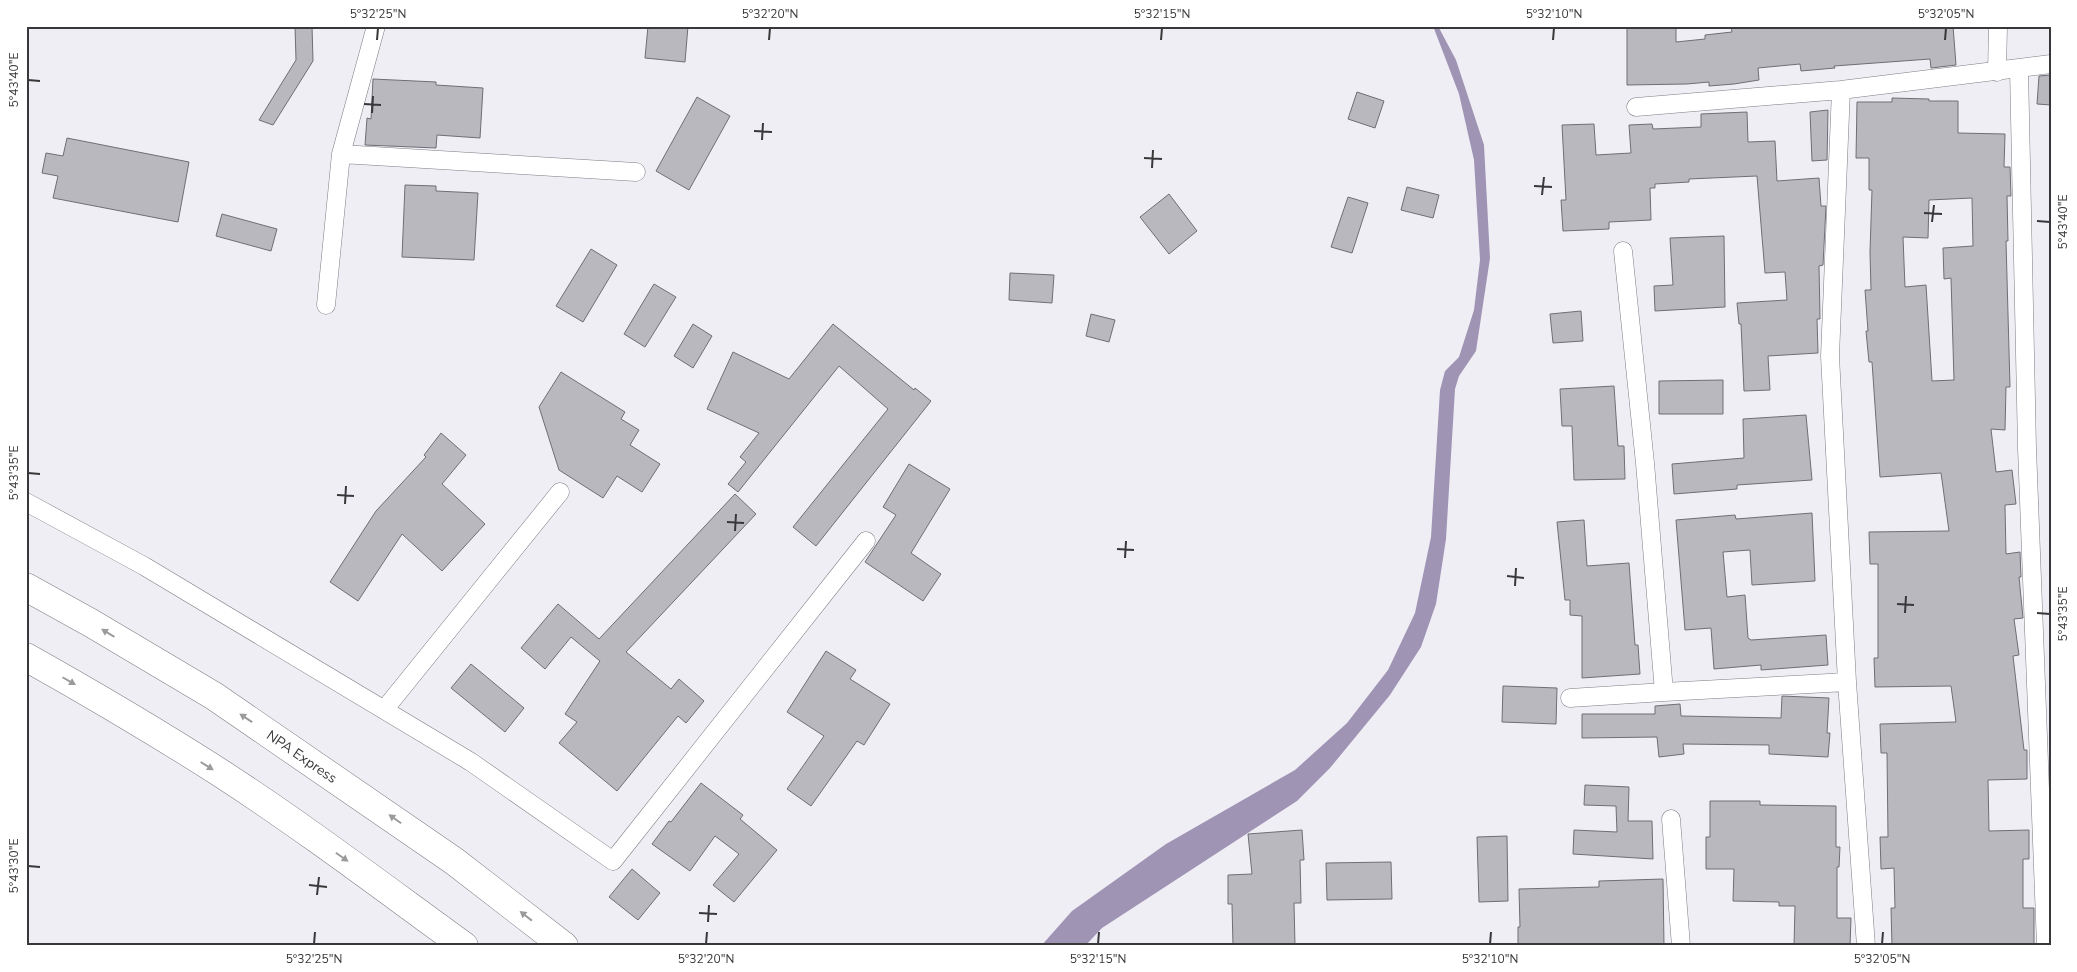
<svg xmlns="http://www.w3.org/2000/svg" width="2077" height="972" viewBox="0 0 2077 972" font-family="'Nunito Sans',sans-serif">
<rect width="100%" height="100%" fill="#f0eef5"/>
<!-- water -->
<path fill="#a094b5" d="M1433,26H1438L1456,60L1484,145L1490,258L1476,351L1459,376L1455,389L1446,539L1436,604L1421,647L1390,695L1330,768L1297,801L1102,928L1085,946H1041L1072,911L1166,844L1295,770L1347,723L1388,670L1415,613L1431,537L1440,390L1445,371L1459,357L1474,310L1480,260L1474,160L1459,94Z"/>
<!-- building -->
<path fill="#bab8bf" stroke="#706e74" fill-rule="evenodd" d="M295,26H312L313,61L273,125L259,120L296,60Z
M648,26H688L685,62L645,58Z
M1627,26H1676V42L1705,39V35L1732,32L1731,26H1953L1956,65L1931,68L1930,59L1834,66L1835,68L1801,71L1800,64L1758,68L1759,80L1734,84L1709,86V82L1687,84L1627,85Z
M2051,75V105L2037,104L2039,76Z
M373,79L436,82V85L483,88L480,138L437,135L436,148L365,145L367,118L371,119Z
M1357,92L1384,101L1375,128L1348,119Z
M697,97L730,116L689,190L656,171Z
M1892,98L1929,99V101H1958V133L2005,134L2004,167H2010L2011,196H2007L2008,241H2006L2010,387H2006L2005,430L1991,429L1996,472L2012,470L2016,504L2005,505L2006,554L2020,552L2021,577H2019L2023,618L2014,619L2019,655L2013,656L2024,750H2027V779L1988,780L1989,831L2029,830V859H2023V908H2034V946H1892L1891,908H1895L1894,868L1881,869L1880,837H1888L1887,753H1881L1880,724L1956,722L1951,686L1875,687L1874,658H1878V564H1870L1869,532L1949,531L1941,473L1880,477L1872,362H1869L1866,331H1868L1865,290H1871L1870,252L1872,190H1869V158H1856L1857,102H1892ZM1972,198L1973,246L1943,248L1944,279L1951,278L1954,380L1932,381L1926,285L1905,287L1903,237L1928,238L1929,200Z
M1828,110L1827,160L1812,161L1810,112Z
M1747,112L1748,142L1775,141L1777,181L1819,178L1821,206H1826L1823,265L1819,266L1820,319H1817L1818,353L1768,356L1770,390L1744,391L1741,324H1739L1737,303L1787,300L1785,272L1765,273L1757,176L1689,179V182L1655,184V188H1650L1651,220L1609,222V229L1563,231L1561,200H1566L1562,125L1594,124L1596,155L1631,153L1629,125L1652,124L1653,129L1701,127V114Z
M67,138L189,162L178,222L53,198L58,176L42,173L46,153L63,156Z
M405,185L436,186V191L478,193L474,260L402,257Z
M1407,187L1439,195L1433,218L1401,210Z
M1169,194L1197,231L1169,254L1140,217Z
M1348,197L1368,203L1352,253L1331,247Z
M222,214L277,229L271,251L216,236Z
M1724,236L1725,307L1655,311L1654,286L1673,285L1670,238Z
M591,249L617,265L583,322L556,306Z
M1010,273L1054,275L1052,303L1009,300Z
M654,284L676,297L645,347L624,334Z
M1581,311L1583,341L1553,343L1550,314Z
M1091,314L1115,320L1109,342L1086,336Z
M693,324L712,336L693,368L674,356Z
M833,324L914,390L915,388L931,401L816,546L793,527L888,409L839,366L738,492L728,484L746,462L740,457L759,433L707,409L733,352L789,379Z
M561,372L625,412L621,419L639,430L630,445L660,464L642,492L617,476L603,498L559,470L539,407Z
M1723,380V414H1659V381Z
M1614,386L1618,446H1624L1625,479L1574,480L1572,426H1562L1560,389Z
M1806,415L1812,480L1737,485V489L1674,494L1672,464L1744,458L1743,419Z
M441,433L466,455L442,484L485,524L442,571L402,534L358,601L330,582L376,511L426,457L424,455Z
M909,464L950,489L911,553L941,574L923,601L865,562L896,515L883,507Z
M735,494L756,514L626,652L671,689L679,679L704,701L686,723L678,716L617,791L559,743L577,722L565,714L600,661L571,637L545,669L521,648L558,604L599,639Z
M1812,513L1815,581L1752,585L1750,550L1723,552L1727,597L1745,595L1748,638L1751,640L1826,635L1828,665L1761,670V665L1714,669L1711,628L1685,630L1676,520L1735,515L1736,519Z
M1584,520L1587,566L1629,563L1635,645H1638L1640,674L1582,678V616L1570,615V600H1565L1557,522Z
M826,651L856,670L850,679L890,704L864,745L857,741L811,806L787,789L824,736L787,712Z
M471,664L524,708L505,732L451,688Z
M1503,686L1557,688L1556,724L1502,722Z
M1782,696L1829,698L1827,733H1830L1828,757L1769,754V745L1683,744L1684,754L1659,757L1657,737L1582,738V714H1655V706L1680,704L1681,716L1781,718Z
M701,783L743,815L740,819L777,850L734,902L713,885L739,854L715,836L690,871L652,844L669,821L671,822Z
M1585,785L1629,787L1628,821H1652L1653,859L1573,854L1574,830L1617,832L1616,806L1584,805Z
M1710,801H1760V805L1836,806V847H1840L1839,867H1837V918H1851L1850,946H1794L1795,906H1779V902L1733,901L1734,869H1706V837H1710Z
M1302,830L1304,860H1300L1301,903H1294L1295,946H1233L1232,904H1228V875L1252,874L1248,834Z
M1507,836L1508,901L1479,902L1477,837Z
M1391,862L1392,899L1327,900L1326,863Z
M632,869L660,893L638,920L609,897Z
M1663,879L1664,946H1518V927H1520L1519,889L1599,887V881Z"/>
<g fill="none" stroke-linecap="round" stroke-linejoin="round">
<!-- minor casing -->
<g stroke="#7e7c83" stroke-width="19">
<path id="minor" d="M376,26L341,154L636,172
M2019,69L2027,448L2046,946
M1997,72L1998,26
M1841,90L1830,356L1847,682L1866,946
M1636,107L1841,90L2051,64
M326,305L341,154
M26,502L144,566L471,762L613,861L866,541
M1664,692L1847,682
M1570,698L1664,692L1645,463L1623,251
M384,710L560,492
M1671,819L1681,946"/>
</g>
<!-- primary casing -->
<g stroke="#7e7c83" stroke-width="29">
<g id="primary">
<path id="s1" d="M26,587L91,623L214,696L454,861L564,946"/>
<path d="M26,657C92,694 158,733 222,774C305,828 384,888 464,946"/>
</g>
</g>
<!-- minor -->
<use href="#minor" stroke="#fff" stroke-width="18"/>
<!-- primary -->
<use href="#primary" stroke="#fff" stroke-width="28"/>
</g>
<!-- one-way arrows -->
<defs><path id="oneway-solid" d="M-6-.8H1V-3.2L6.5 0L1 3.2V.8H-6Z" transform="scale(1.25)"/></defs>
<g fill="#9c9b9c">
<use href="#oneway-solid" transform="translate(108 633) rotate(-149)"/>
<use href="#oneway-solid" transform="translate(69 681) rotate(30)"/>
<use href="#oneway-solid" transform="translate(246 718) rotate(-146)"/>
<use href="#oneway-solid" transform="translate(207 766) rotate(32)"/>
<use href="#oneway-solid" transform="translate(395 819) rotate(-145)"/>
<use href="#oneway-solid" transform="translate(342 857) rotate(35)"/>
<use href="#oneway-solid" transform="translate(526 916) rotate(-142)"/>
</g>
<!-- ticks -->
<path fill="none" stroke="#383739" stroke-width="2" d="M377,40L378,28M769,40L770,28M1161,40L1162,28M1553,40L1554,28M1945,40L1946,28M28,80L40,81M364,104L381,105M372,113L373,96M754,131L772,132M762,140L763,123M1144,158L1162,159M1152,168L1153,150M1534,186L1552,187M1542,195L1544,177M1924,213L1942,214M2037,221L2050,222M1932,222L1934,205M28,473L40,474M337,495L354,496M345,504L346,486M727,522L744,523M735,531L736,514M1117,549L1134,550M1125,558L1126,541M1507,576L1524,578M1515,586L1516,568M1897,604L1914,605M1905,613L1906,596M2037,613L2050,614M28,866L40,867M309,885L327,887M317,895L319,877M699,913L717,914M708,922L709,905M314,944L315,932M706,944L707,932M1098,944L1099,932M1490,944L1491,932M1882,944L1883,932"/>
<g text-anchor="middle" stroke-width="4" stroke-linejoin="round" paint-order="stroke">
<!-- street labels -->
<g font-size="14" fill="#383739" stroke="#fff">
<text dy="5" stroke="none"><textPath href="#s1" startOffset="324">NPA Express</textPath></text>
</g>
</g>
<!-- border -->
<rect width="2077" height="972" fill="none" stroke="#ffffff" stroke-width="55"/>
<rect x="28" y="28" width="2022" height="916" fill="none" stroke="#383739" stroke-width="2"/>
<g font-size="12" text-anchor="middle" fill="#383739">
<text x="378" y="18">5°32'25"N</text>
<text x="770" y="18">5°32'20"N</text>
<text x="1162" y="18">5°32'15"N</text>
<text x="1554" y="18">5°32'10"N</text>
<text x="1946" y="18">5°32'05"N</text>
<text transform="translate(14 80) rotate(-90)" y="4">5°43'40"E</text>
<text transform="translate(2063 222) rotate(-90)" y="4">5°43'40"E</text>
<text transform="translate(14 473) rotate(-90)" y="4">5°43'35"E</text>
<text transform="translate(2063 614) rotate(-90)" y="4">5°43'35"E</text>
<text transform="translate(14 866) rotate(-90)" y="4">5°43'30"E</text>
<text x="314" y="963">5°32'25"N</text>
<text x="706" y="963">5°32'20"N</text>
<text x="1098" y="963">5°32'15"N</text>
<text x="1490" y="963">5°32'10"N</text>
<text x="1882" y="963">5°32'05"N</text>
</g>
</svg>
